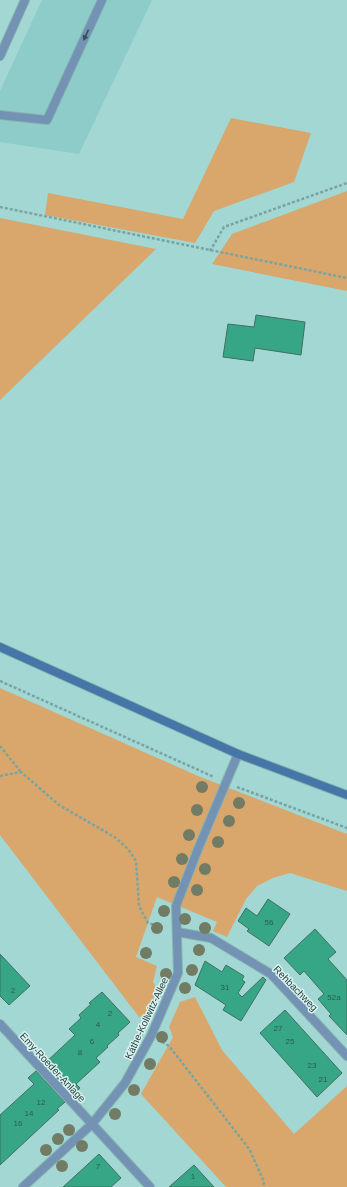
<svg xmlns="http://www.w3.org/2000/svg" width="347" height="1187" viewBox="0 0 347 1187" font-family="Helvetica,sans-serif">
<rect width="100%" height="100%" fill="#a2d7d4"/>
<!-- built -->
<path fill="#8dccc8" d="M42,0H152L79,154L0,142V91Z"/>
<!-- green -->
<path fill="#d9a76b" d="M231,118L311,133L294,182L214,211L195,243L45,215L48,193L183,219Z
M347,191V291L212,264L232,234Z
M0,218L156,249L0,400Z
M0,688L198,776L347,834V891L290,873L273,878L257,886L246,899L227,937L213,931L217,922L157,897L136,957L157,966L153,982L157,989L146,1015L139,1017L0,835Z
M195,997L222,1050L294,1134L347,1086V1187H226L141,1094L173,1037L169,1027L180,1002Z"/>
<!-- building -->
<path fill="#37a687" stroke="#426f60" d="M256,315L305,322L301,355L255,348L253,361L223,357L228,324L254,327Z
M268,899L290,914L269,946L247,931L249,929L238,921L246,908L257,916Z
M315,929L336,952L328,959L347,980V1035L329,1016L331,1014L318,999L324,994L304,971L300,975L284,958Z
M0,954L30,986L9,1005L0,996Z
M205,961L222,972L226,965L244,976L242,980L245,982L238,993L242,997L263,977L266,980L241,1021L223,1010L226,1005L195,985Z
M102,992L130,1022L118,1033L119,1035L107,1046L108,1047L96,1058L100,1062L76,1084L80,1088L73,1095L44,1064L75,1035L69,1029L81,1018L79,1015L91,1004L89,1003Z
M285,1010L342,1073L317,1097L260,1033Z
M36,1071L65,1102L57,1109L59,1110L0,1165V1115L34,1084L28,1078Z
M99,1154L121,1178L111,1187H63Z
M194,1165L214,1187H169Z"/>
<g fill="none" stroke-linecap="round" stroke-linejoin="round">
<!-- lane casing -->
<g stroke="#85b3b0" stroke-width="10">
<path id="lane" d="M0,56L25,0
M0,115L47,120L102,0"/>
</g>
<!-- street casing -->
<g stroke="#85b3b0" stroke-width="10">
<path id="street" d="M177,932L211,938L271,974L347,1056
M0,1024L150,1187
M23,1187L92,1124L125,1083L151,1036L178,973L176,906L198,849L238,754"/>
</g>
<!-- secondary casing -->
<g stroke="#85b3b0" stroke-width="10">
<path id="secondary" d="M0,647L238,754L347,795"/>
</g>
<!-- path -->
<path stroke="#7aa4a1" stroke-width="2.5" stroke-dasharray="3 2" stroke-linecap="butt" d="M0,207L347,278
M210,251L224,227L347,183
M0,681L214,777
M0,746L21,772
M0,776L21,772L59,805L116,838L128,849L136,861L139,906L148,923L163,927
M237,787L347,828
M162,1042L169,1046L250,1150L264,1182L263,1187"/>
<!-- lane -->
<use href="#lane" stroke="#7392b4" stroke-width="8"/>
<!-- street -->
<use href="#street" stroke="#7392b4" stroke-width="8"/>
<!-- secondary -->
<use href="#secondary" stroke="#4675a7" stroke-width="8"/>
</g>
<!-- trees -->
<g fill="#727b63">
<circle cx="202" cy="787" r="6"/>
<circle cx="239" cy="803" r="6"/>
<circle cx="197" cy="810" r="6"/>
<circle cx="229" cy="821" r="6"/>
<circle cx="189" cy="835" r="6"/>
<circle cx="218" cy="842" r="6"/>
<circle cx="182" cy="859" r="6"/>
<circle cx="205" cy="869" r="6"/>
<circle cx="174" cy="882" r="6"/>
<circle cx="197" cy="890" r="6"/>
<circle cx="164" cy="911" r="6"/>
<circle cx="185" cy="919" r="6"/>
<circle cx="157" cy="928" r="6"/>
<circle cx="205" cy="928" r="6"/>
<circle cx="199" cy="950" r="6"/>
<circle cx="146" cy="953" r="6"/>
<circle cx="192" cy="970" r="6"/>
<circle cx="166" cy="974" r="6"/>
<circle cx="185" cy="988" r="6"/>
<circle cx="162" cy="1037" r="6"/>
<circle cx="150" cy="1064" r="6"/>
<circle cx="134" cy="1090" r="6"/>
<circle cx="115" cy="1114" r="6"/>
<circle cx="69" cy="1130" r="6"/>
<circle cx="58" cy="1139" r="6"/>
<circle cx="82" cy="1146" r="6"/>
<circle cx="46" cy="1150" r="6"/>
<circle cx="62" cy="1166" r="6"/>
</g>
<!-- one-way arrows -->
<defs><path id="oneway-solid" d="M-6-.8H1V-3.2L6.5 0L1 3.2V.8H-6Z"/></defs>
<use fill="#395156" href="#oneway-solid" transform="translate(86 35) rotate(115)"/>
<g text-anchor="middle" stroke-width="3" stroke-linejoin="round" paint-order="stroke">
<!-- number labels -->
<g font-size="8" fill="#2e5a51">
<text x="269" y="925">56</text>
<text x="225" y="990">31</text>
<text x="13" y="993">2</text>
<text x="334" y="1000">52a</text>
<text x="110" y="1016">2</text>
<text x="98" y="1027">4</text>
<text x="278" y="1031">27</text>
<text x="92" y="1044">6</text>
<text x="290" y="1044">25</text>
<text x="80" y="1055">8</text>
<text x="312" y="1068">23</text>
<text x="323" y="1082">21</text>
<text x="41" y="1105">12</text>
<text x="29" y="1116">14</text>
<text x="18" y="1126">16</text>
<text x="98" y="1169">7</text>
<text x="193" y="1179">1</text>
</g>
<!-- street labels -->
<g font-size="10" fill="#2b413f" stroke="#d8f2f0">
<text transform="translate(296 988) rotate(46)" y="4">Rehbachweg</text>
<text transform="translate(146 1018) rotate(-65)" y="4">Käthe-Kollwitz-Allee</text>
<text transform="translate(53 1067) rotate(47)" y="4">Emy-Roeder-Anlage</text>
</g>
</g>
</svg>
